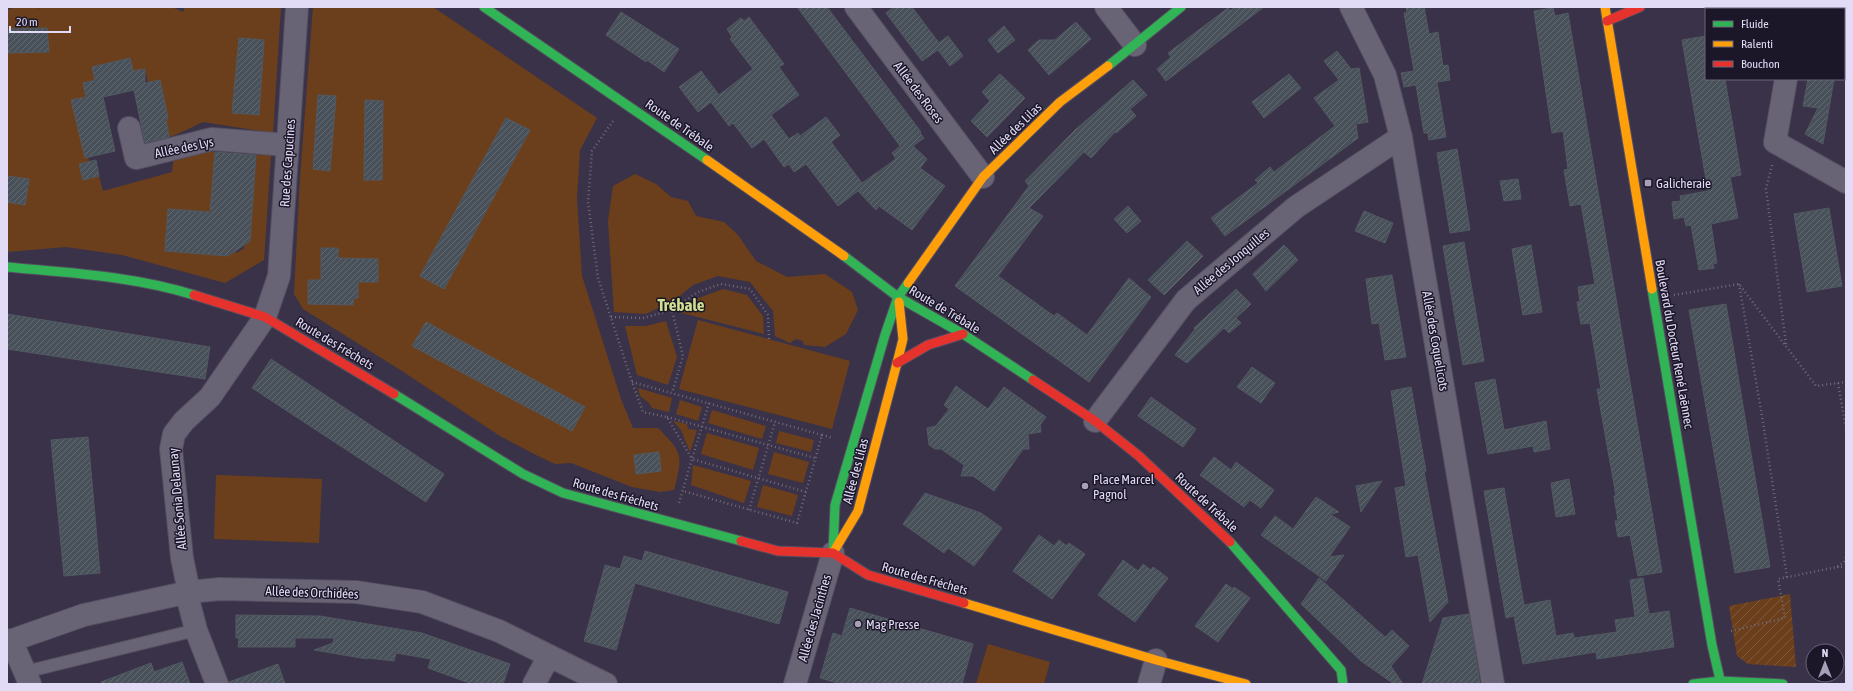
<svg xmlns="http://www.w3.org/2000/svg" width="1853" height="691" viewBox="0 0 1853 691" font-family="'Asap Condensed',sans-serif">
<defs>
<pattern id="garden-furrows" width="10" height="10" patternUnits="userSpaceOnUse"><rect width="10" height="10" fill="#6c3f1c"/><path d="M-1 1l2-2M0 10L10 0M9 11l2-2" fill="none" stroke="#815a3e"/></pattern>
<pattern id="building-hatch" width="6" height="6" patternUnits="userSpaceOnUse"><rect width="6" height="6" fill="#485059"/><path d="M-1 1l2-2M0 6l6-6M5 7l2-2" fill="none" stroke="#626971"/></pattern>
</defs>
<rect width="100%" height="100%" fill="#3a3248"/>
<!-- grass -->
<path fill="#6c3f1c" d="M16,7H36L39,9L40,7H172L183,12L185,7H281L273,133L203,122C191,127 182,133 169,137L166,119L168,118L160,81L148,83L145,69L133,71L130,58L92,67L95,80L83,83L86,97L71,100L84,139L89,161L79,164L83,179L99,176L103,191L172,172L174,153L202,150L215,152L210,212L168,209L165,251L228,256L235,251L237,253L244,248V246L250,241L256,155H271L264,260L225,283L122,255L66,247L7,252V10Z
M313,7H433L597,118L580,150L577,199L582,276L621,399L633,428H658C683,453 683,455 674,490L660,492L632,487L571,463L555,464L536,455L500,436L402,371L303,309L294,294L300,178Z
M635,174L656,184L671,197L688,201L696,216L724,222L738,235L756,261L787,277L825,274L852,292L858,310L846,334L825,347L804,345L803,341L796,339L790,343L775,336L773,311L750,282L718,276L693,285L676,299L646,314L614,312L608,221L613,186Z
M723,289L747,295L763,316L764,334L678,312L699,298Z
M698,320L850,361L832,429L679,389Z
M666,321L677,357L668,385L637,375L625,326H646Z
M638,388L672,398L669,412L652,408L649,403L640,396Z
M680,400L702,407L698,421L676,414Z
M712,410L766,426L762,439L708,423Z
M673,421L687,424L688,429L697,430L690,452L681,430Z
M779,431L814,440L811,452L776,443Z
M707,433L759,448L753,470L701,454Z
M774,452L809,462L803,483L768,474Z
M693,465L751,481L744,503L691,485Z
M216,475L322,479L319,543L214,539Z
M763,485L798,495L792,516L757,507Z
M988,644L1050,662L1044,684H976Z"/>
<!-- garden -->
<path fill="url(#garden-furrows)" d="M1790,594L1796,667L1748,664L1737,656L1729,606Z"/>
<!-- building -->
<path fill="url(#building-hatch)" stroke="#515962" d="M797,7H827L921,132L920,133L924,138L913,146L927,159L920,168L945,186L912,230L879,206L876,210L858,191L838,206L806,164L794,172L789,164L784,167L764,139L752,148L733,123L729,126L711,102L698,112L679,87L701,71L719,95L753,69L730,39L732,37L727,29L741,18L744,21L749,17L784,64L779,67L799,95L771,115L789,139L798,133L800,136L826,117L840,135L831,142L862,183L896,159L892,153L900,146Z
M894,7H912L939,43L948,36L963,56L950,66L938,50L922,61L886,13Z
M1235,7H1264L1166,81L1157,69L1171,57L1168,53L1228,8L1230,11Z
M1406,7H1424L1429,34L1438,32L1443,66L1448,65L1450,80L1437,82L1446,137L1429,140L1428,133H1424L1416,85L1404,87L1401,73L1414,71L1404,13H1407Z
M1553,8L1555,16L1568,13L1662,572L1638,576L1630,535L1618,537L1615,521H1618L1614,496H1616L1597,389H1601L1590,323L1581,324L1577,302H1580L1578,287L1595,284L1581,204L1570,206L1564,170L1568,169L1563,131L1552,133L1534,11Z
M621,12L679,49L664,72L647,60L646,62L606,35Z
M1076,22L1091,39L1049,75L1028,50L1039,40H1055Z
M1004,26L1015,40L998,53L988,40Z
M47,28L49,52L7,53V29Z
M1706,36V79H1725L1741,175L1730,177L1738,218L1711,224L1717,263L1713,264L1714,268L1699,270L1691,225L1686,226L1684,217L1674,219L1672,202L1681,201L1680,196L1708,191L1682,40Z
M239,38L264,40L259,115L232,113Z
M1337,51L1351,69L1359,68L1368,122L1356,124L1358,138L1225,236L1211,218L1258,183L1255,180L1270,167L1274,172L1335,126L1314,98L1339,80L1324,61Z
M130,58L133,71L145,69V83L160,80L168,118L166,119L169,137L145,143L134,90L103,97L115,151L85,158L71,100L86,97L83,83L95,80L92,67Z
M1000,74L1025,98L987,137L971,121L990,101L982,92Z
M1289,74L1301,88L1264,118L1252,102Z
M1808,79H1834L1823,144L1805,134L1818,108L1803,106Z
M1133,80L1147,95L1130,109L1136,116L1116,133L1115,132L1091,158L1084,152L1029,208L1043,216L998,276L1054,316L1057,313L1087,335L1129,278L1151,297L1089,382L955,286L1029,186L1025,181L1075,130Z
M318,95L336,96L330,171L313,169Z
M365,100L383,101L382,180H364Z
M506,118L530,130L444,289L420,276Z
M1457,149L1470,230L1450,233L1437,153Z
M215,152L256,155L250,241L228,256L165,251L168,209L210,212Z
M96,160L99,176L83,180L79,164Z
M7,176L29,179L25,205L7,202Z
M1518,179L1521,199L1504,201L1500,181Z
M1128,206L1141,221L1127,233L1114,219Z
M1829,208L1842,286L1807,292L1794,214Z
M1364,211L1393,223L1385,243L1355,231Z
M1187,241L1203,256L1164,295L1148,280Z
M1464,242L1484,361L1463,365L1443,246Z
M1284,245L1298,260L1266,291L1253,274Z
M1531,245L1542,312L1523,315L1512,249Z
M321,248H338V258L378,259V282H358V298H354L353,305L308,304V280H321Z
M1392,275L1406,357L1385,360L1379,323L1372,324L1366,279Z
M1236,289L1251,304L1236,318L1241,323L1229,333L1224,328L1187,363L1175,355L1195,329L1194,328Z
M1726,304L1770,567L1735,573L1689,310Z
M7,314L210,347L205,379L7,349Z
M426,322L585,407L572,431L412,346Z
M271,359L444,474L426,502L252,388Z
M1252,367L1275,383L1261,403L1237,387Z
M1495,379L1504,430L1546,421L1550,449L1534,452L1533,446L1488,454L1475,383Z
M956,386L988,409L1004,387L1046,417L1040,425L1041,432L1028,434L1029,449H1023L994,491L973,476H961L964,465L941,449H935L929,445L927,428L936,426L949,409L944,405Z
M1411,387L1426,471H1424L1448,602L1430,622L1418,555L1406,557L1395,488L1406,486L1391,391Z
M1151,397L1196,429L1183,447L1138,416Z
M88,437L100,573L64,576L51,440Z
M659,452L661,471L636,474L634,455Z
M1214,457L1231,470L1236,462L1274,490L1261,508L1250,500L1244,507L1200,475Z
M1569,479L1575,514L1556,517L1551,483Z
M1382,481L1361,512L1356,486Z
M1504,488L1524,605L1550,600L1556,636L1573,633L1574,638L1617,632L1615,620L1635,617L1630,580L1643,578L1649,614L1669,611L1674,647L1597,659L1596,652L1523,664L1514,616L1506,618L1484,491Z
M925,493L981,513L1002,528L974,566L948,548L944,553L903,524Z
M1316,497L1339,512L1330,514L1350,527L1329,557L1344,555L1326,581L1261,535L1275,516L1293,529Z
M1039,535L1054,546L1059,540L1067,546L1069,543L1085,554L1052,599L1013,571Z
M645,551L788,592L779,624L635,583L616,650L584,641L605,565L620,569L624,556L642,561Z
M1123,560L1138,571L1143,564L1151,570L1153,567L1168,578L1135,622L1098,595Z
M1319,578L1385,637L1392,630L1409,646L1391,666L1403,684H1394L1361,661L1301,604Z
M1226,584L1233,589L1234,587L1250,598L1218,642L1195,626Z
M850,608L973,644L962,684H841L820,678L833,633L842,636Z
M1469,614L1480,684H1422L1443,618Z
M236,615L320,616L422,633L510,664L503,684H472L428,668L431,659L396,653L394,661L368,658L367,659L314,650L333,643L334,638H295V647H238L239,638H236Z
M182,662L190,684H101V682L151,663L154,672Z
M278,664L285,684H229V682Z"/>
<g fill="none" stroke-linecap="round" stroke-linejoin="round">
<!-- lane casing -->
<g stroke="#544e61" stroke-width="14">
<path id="lane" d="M25,672L196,630"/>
</g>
<!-- street casing -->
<g stroke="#544e61" stroke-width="24">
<path id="street" d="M856,7L983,177
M1106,7L1135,45
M1351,7L1385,75L1401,137L1493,684
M1798,9V7
M1786,79L1775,142L1846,182
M129,128L136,158L212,139L287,145
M1095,421L1186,300L1296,207L1401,137
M11,640L30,684
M7,642L84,615L189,592L220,589L356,592L422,602L499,631L606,684
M217,684L196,630L189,603V592L182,558L171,449L174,434L184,421L210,397L265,317L279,276L297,7
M534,684L549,656
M795,684L833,553
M1149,684L1156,660"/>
</g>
<!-- fast casing -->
<g stroke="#544e61" stroke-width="11">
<path id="fast" d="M484,7L707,160
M1108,66L1181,7
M844,256L898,297L963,334L1033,380
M7,267C69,273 134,276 194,295
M1652,289L1712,645L1721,684
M394,394L523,474L563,493L741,541
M1230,542L1341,670L1343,684
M833,553L835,505L885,335L898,297L908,283
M1693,684L1720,681L1783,684"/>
</g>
<!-- slow casing -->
<g stroke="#544e61" stroke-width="11">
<path id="slow" d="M1605,7L1652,289
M707,160L844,256
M908,283L983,177L1060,102L1108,66
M834,551L858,511L897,363L903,339L899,302
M964,603L1156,660L1246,684"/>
</g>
<!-- jam casing -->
<g stroke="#544e61" stroke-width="11">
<path id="jam" d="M1607,21L1640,7
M194,295L265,317L394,394
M897,363L928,345L963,334
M1033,380L1095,421L1139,456L1230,542
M741,541L778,551L833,553L868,575L964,603"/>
</g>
<!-- path -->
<path stroke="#6f6a79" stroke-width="2.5" stroke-dasharray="1 3" stroke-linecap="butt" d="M613,121L592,151L588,202L598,278L632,382L643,412L667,417L692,459L679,503
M1772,165L1766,189L1786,344
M1739,284L1762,416L1787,577
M1674,295L1739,284L1816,386L1838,383L1846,429
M672,310L698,292L721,284L750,289L768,315L769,340
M611,317L643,318L672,310L683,356L672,393
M632,382L822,435L797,523L683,491
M1838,383L1846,382
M709,403L692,459L806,492
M667,417L815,458
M822,435L833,438
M749,510L775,422
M1837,567H1846
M1731,631L1785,618L1778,579L1837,567L1844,562L1846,557"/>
<!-- lane -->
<use href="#lane" stroke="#696475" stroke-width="12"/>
<!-- street -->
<use href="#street" stroke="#696475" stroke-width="22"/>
<!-- fast -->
<use href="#fast" stroke="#30b455" stroke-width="9"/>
<!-- slow -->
<use href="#slow" stroke="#ff9f0a" stroke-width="9"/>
<!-- jam -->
<use href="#jam" stroke="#e5322d" stroke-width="9"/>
</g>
<!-- markers -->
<g fill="#a7a0b8" stroke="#1b1628" stroke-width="1.5">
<rect x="1644" y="179" width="8" height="8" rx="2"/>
<circle cx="1085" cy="486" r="4"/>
<circle cx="858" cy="624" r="4"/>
</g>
<g text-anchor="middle" stroke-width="3" stroke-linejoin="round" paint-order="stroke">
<!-- street labels -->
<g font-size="13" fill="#e1dbf5" stroke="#1b1628">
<text transform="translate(919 92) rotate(53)" y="5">Allée des Roses</text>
<text transform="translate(680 125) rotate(35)" y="5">Route de Trébale</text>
<text transform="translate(1015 128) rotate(-44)" y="5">Allée des Lilas</text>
<text transform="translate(184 147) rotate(-12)" y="5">Allée des Lys</text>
<text transform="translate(287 163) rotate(-86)" y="5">Rue des Capucines</text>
<text transform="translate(1231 261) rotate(-40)" y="5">Allée des Jonquilles</text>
<text transform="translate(945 309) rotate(31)" y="5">Route de Trébale</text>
<text transform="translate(1436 341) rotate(80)" y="5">Allée des Coquelicots</text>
<text transform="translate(335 343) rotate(31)" y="5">Route des Fréchets</text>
<text transform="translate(1675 344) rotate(80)" y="5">Boulevard du Docteur René Laënnec</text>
<text transform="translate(855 471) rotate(-75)" y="5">Allée des Lilas</text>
<text transform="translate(616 494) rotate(16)" y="5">Route des Fréchets</text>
<text transform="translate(177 499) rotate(-95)" y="5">Allée Sonia Delaunay</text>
<text transform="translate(1207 502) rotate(43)" y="5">Route de Trébale</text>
<text transform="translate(925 578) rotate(16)" y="5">Route des Fréchets</text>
<text transform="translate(312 592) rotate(2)" y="5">Allée des Orchidées</text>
<text transform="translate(814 618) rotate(-74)" y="5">Allée des Jacinthes</text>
</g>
<!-- poi labels -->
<g font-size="13" fill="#e1dbf5" stroke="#1b1628" text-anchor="start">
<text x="1656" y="188">Galicheraie</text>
<text x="1093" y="484">Place Marcel<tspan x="1093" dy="15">Pagnol</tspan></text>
<text x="866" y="629">Mag Presse</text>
</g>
<!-- district labels -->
<g font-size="17" font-weight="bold" fill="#d0de92" stroke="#1b1628">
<text x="681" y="311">Trébale</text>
</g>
</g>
<!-- border -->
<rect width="1853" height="691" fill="none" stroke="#e1dbf5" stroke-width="16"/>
<!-- legend -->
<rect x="1705" y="8" width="140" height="72" fill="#1b1628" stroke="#6a657a"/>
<rect x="1713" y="21" width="20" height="6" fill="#30b455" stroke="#6a657a"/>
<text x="1741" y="28" font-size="12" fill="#e1dbf5">Fluide</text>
<rect x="1713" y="41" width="20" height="6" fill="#ff9f0a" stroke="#6a657a"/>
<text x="1741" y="48" font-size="12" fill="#e1dbf5">Ralenti</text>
<rect x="1713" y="61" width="20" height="6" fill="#e5322d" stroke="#6a657a"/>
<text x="1741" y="68" font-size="12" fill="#e1dbf5">Bouchon</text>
<!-- north arrow -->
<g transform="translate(1825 663)"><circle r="19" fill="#1b1628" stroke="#6a657a"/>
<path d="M0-3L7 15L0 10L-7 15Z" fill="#a7a0b8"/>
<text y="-6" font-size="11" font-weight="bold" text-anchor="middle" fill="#e1dbf5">N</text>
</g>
<!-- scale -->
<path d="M10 26v6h60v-6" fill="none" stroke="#e1dbf5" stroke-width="2"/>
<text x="16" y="26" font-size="12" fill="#e1dbf5" stroke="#1b1628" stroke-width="3" paint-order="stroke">20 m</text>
</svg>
